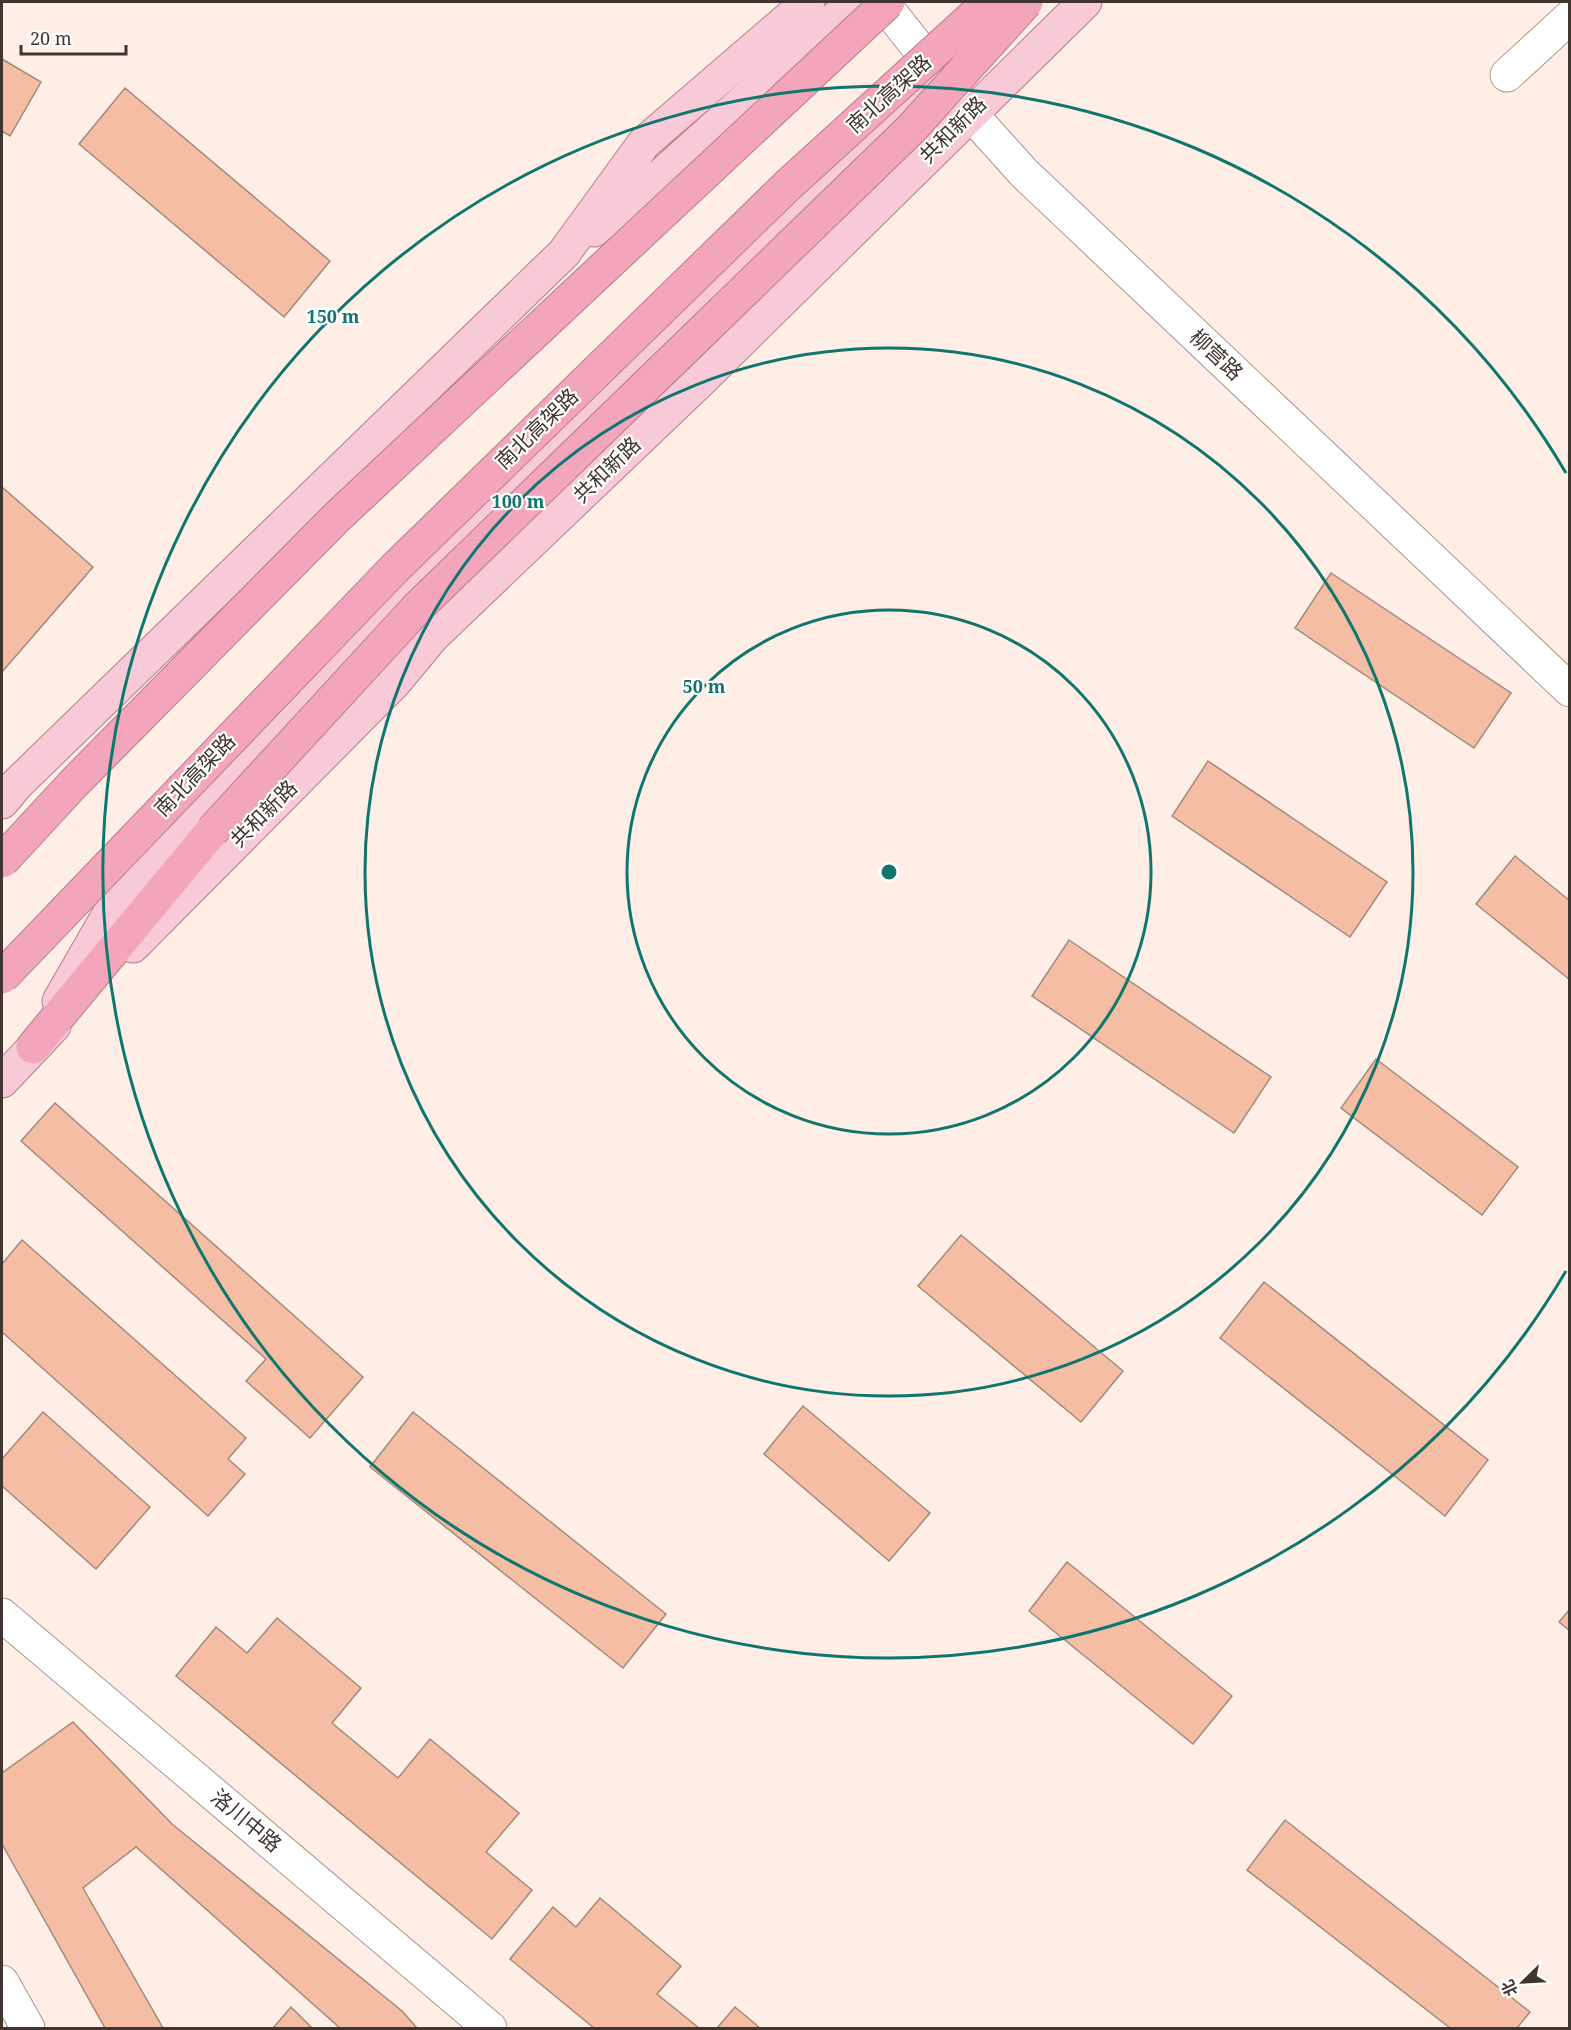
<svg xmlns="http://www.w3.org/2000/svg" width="1571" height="2030" viewBox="0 0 1571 2030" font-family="'Noto Serif','Noto Sans SC',serif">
<rect width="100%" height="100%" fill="#ffeee6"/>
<!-- building -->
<path fill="#f5bea4" stroke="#a2897d" stroke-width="1.5" d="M2,59L41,82L10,136L2,131Z
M125,88L330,261L284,317L79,144Z
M2,487L93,567L2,672Z
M1331,573L1511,693L1474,748L1295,628Z
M1208,761L1387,882L1350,937L1172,816Z
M1515,856L1570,901V980L1476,904Z
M1069,940L1271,1077L1234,1133L1032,996Z
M1376,1059L1518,1167L1482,1215L1341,1108Z
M55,1103L363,1377L310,1438L246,1381L266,1359L21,1141Z
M961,1235L1123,1371L1081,1422L918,1286Z
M22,1240L246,1438L228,1459L245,1474L208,1516L2,1332V1264Z
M1264,1282L1488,1460L1445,1516L1220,1338Z
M803,1406L930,1513L889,1561L764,1454Z
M43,1412L150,1507L96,1569L2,1486V1459Z
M413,1412L666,1614L623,1668L370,1467Z
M1067,1562L1232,1696L1193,1744L1029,1611Z
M1570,1609V1631L1559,1622Z
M277,1618L361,1688L332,1723L398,1778L430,1739L519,1813L486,1852L532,1890L492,1939L176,1676L216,1627L247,1653Z
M73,1722L172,1824L402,2011L417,2028H340L136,1847L83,1888L163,2028H105L2,1844V1773Z
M1285,1820L1530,2012L1517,2028H1450L1247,1870Z
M600,1898L681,1966L657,1994L699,2028H594L510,1959L553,1907L576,1927Z
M291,2007L312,2028H273Z
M735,2007L760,2028H717Z"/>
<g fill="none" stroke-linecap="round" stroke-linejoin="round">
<!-- street casing -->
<g stroke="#af9589" stroke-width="35">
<path id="street" d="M1507,75L1570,17
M2,1615L490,2028
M2,1982L28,2028"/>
</g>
<!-- secondary casing -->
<g stroke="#af9589" stroke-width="35">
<path id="secondary" d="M882,2L970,113L1024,173L1570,690"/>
</g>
<!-- primary casing -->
<g stroke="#b47e8a" stroke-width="35">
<path id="primary" d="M594,230L638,196L854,2
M2,802L17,784L564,253L644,143L808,2
M133,946L394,683L433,636L699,382L1085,2
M59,1001L120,895L294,707L836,170L966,49
M2,1081L54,1026"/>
</g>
<!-- highway casing -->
<g stroke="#b47e8a" stroke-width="35">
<path id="highway" d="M33,1047L212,831"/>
</g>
<!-- street -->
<use href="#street" stroke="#fff" stroke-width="33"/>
<!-- secondary -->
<use href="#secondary" stroke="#fff" stroke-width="33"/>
<!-- primary -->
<use href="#primary" stroke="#f8c9d6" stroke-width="33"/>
<!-- highway -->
<use href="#highway" stroke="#f3a5bb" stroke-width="33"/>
<!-- highway-bridge casing -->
<g stroke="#b47e8a" stroke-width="35" stroke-linecap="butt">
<path id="highway-bridge" d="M212,831L418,607L911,129L1026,2
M2,861L74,783L337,517L888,2
M2,977L394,569L787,186L989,2"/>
</g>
<!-- highway-bridge -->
<use href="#highway-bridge" stroke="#f3a5bb" stroke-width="33"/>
</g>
<!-- distance rings -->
<g fill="none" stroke="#0f766e" stroke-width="3">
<circle cx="889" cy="872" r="262"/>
<circle cx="889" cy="872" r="524"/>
<path d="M1566 1271A786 786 0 1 1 1566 473"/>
</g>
<g text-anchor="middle" stroke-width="4.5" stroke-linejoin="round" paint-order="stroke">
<!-- street labels -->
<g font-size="21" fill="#403530" stroke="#fff">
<text transform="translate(889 94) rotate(-42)" y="7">南北高架路</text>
<text transform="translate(953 130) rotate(-45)" y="7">共和新路</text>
<text transform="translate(1216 355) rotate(43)" y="7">柳营路</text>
<text transform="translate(537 429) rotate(-44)" y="7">南北高架路</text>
<text transform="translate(607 470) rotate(-44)" y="7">共和新路</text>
<text transform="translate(195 775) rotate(-46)" y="7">南北高架路</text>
<text transform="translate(264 814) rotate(-45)" y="7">共和新路</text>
<text transform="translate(246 1821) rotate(40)" y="7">洛川中路</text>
</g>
</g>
<circle cx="889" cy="872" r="9" fill="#0f766e" stroke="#fff" stroke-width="3"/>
<g font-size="18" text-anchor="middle" font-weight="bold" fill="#0f766e" stroke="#fff" stroke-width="4.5" stroke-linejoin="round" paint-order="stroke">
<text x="333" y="323">150 m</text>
<text x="518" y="508">100 m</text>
<text x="704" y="693">50 m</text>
</g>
<!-- border -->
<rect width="1571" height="2030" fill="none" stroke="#403530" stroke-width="6"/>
<!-- north arrow -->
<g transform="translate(1523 1982) rotate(246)" stroke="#ffffff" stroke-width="4.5" paint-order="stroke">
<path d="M0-4.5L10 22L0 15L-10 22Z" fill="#403530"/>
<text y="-9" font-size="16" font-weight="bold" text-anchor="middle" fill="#403530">北</text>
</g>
<!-- scale -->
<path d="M21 45v9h105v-9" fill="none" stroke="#403530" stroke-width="3"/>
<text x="30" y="45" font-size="18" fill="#403530" stroke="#ffffff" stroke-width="4.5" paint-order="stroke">20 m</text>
</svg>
